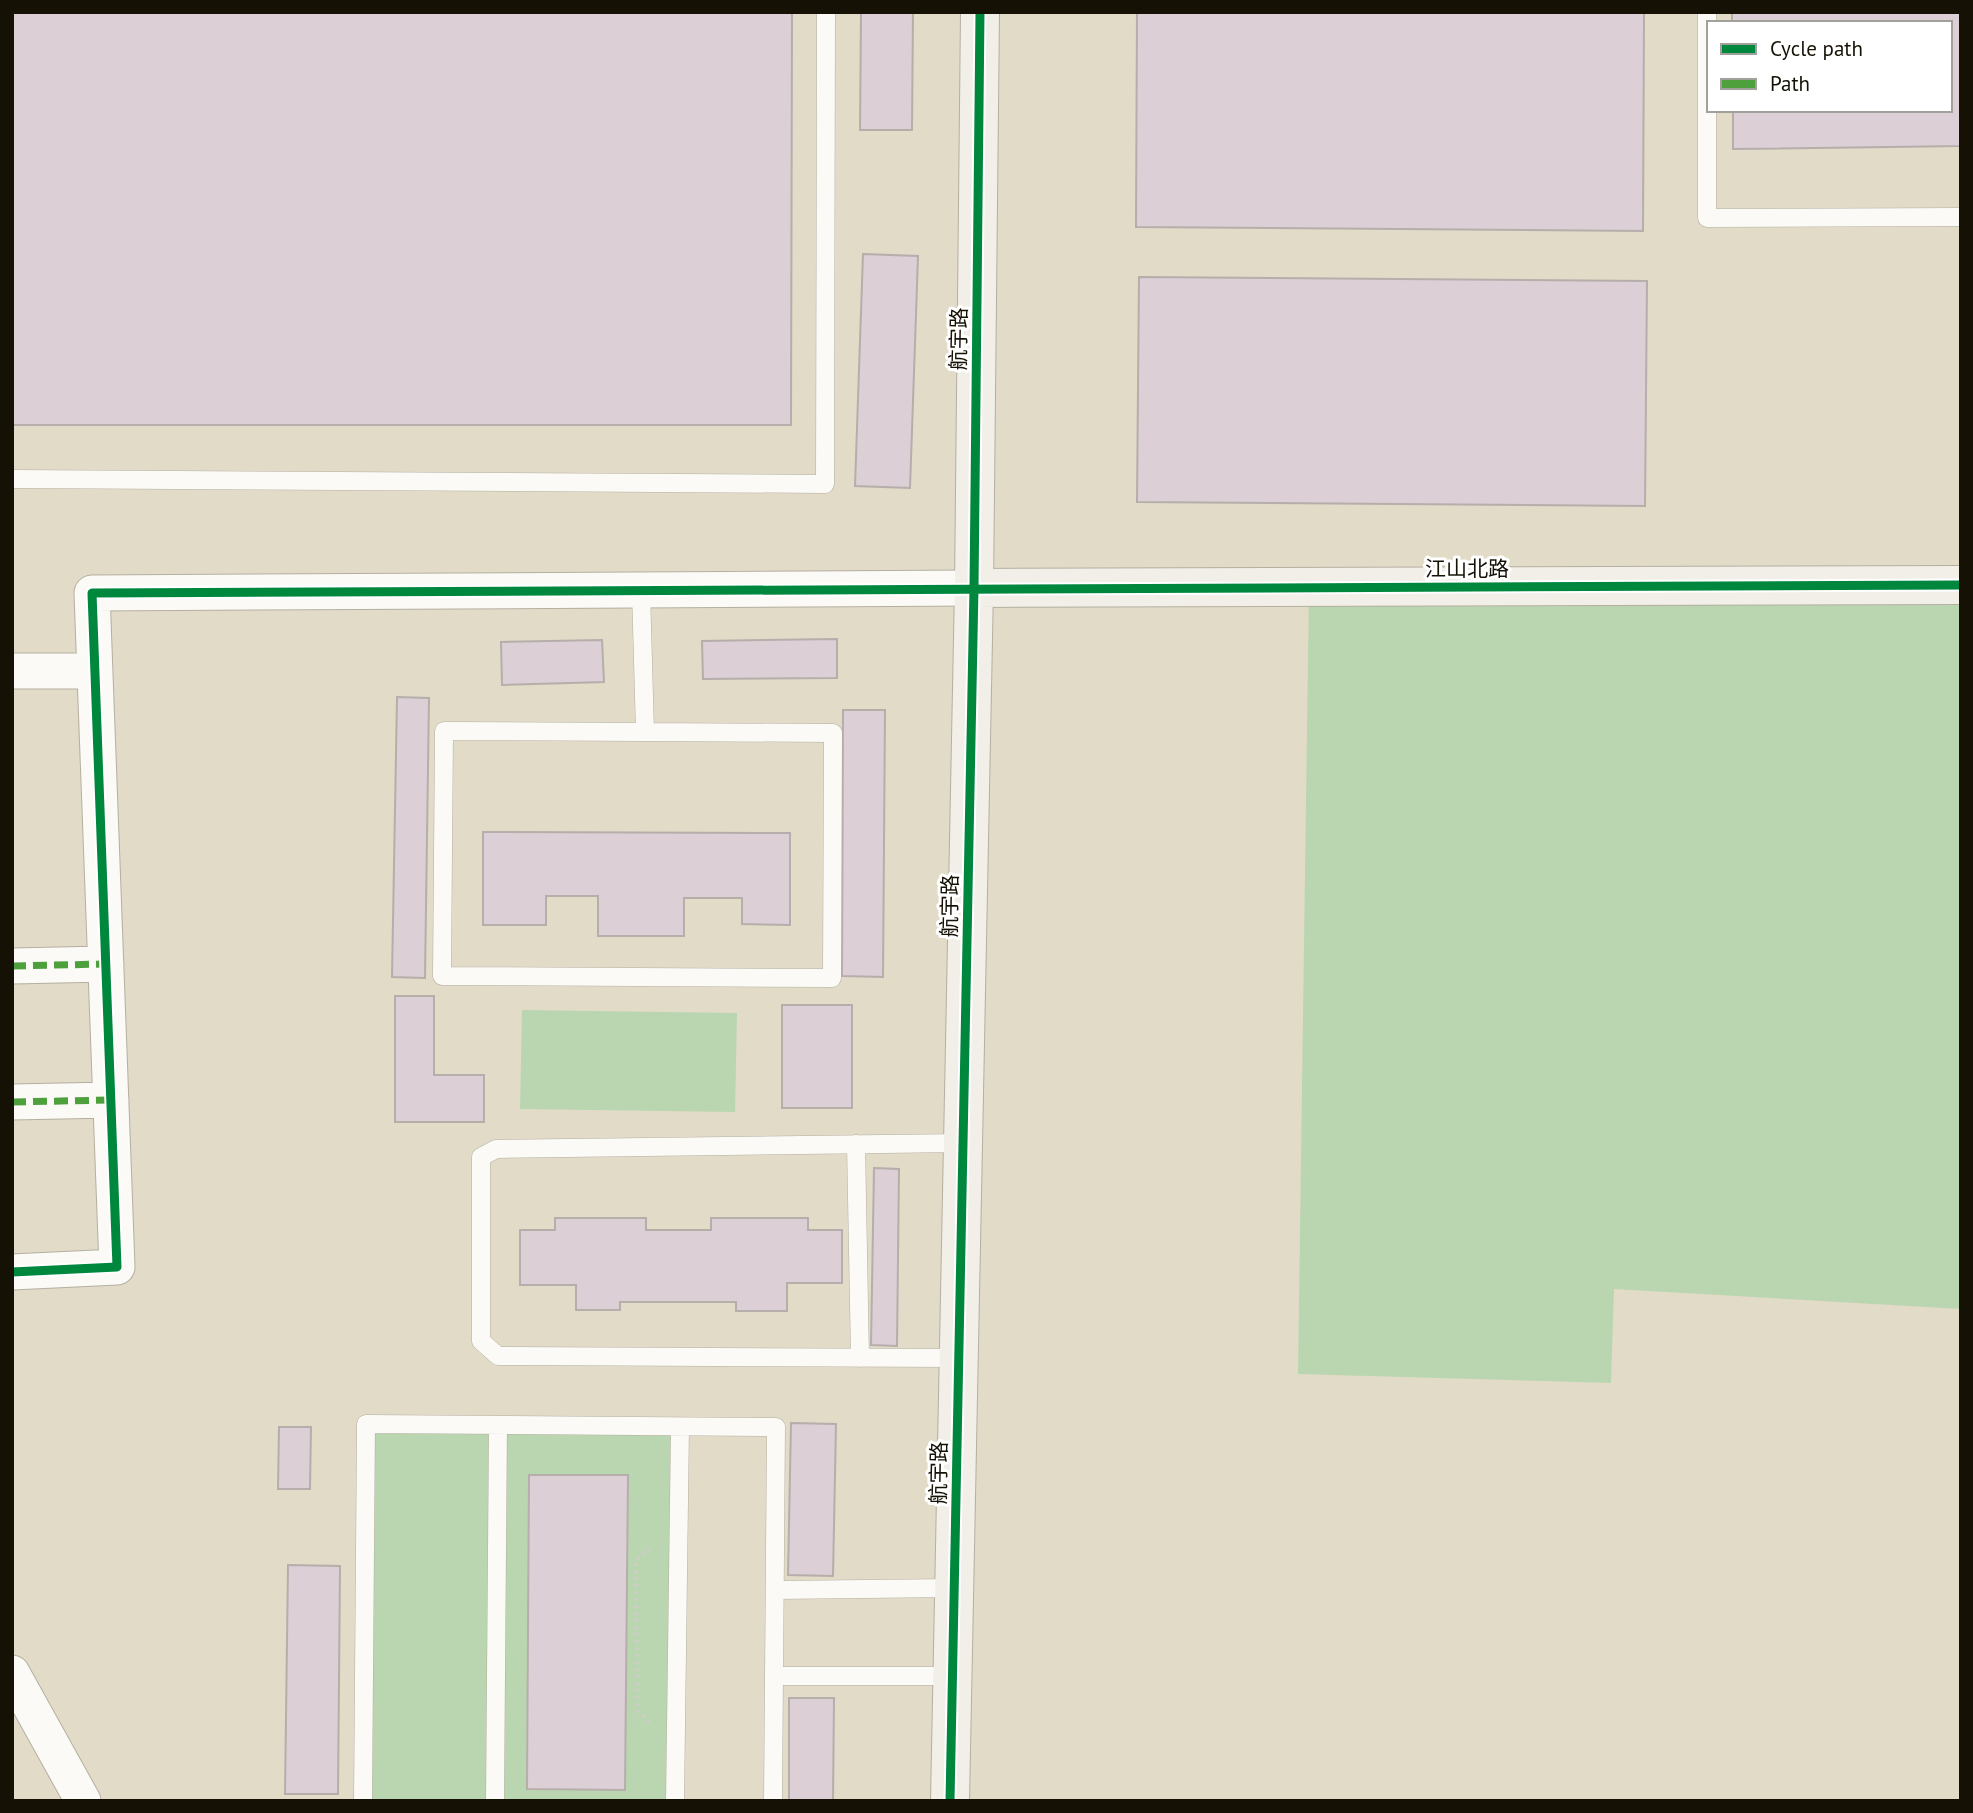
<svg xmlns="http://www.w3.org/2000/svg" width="1973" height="1813" viewBox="0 0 1973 1813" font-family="'PT Sans','Noto Sans SC',sans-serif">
<rect width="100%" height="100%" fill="#e2dbc8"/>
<!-- green -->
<path fill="#bad6b0" d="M1961,585V1309L1614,1289L1611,1383L1298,1374L1309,587Z
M522,1010L737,1013L735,1112L520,1109Z
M366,1424L680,1427L675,1801H363Z"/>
<!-- building -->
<path fill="#dccfd5" stroke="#b5aeab" stroke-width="2" d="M12,12H792L791,425H12Z
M861,12H913L912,130H860Z
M1137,12H1644L1643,231L1136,227Z
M1732,12H1961V146L1733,149V110H1950V23H1732Z
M863,254L918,256L910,488L855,486Z
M1139,277L1647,281L1645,506L1137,502Z
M837,639V678L703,679L702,641Z
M602,640L604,682L502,685L501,642Z
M397,697L429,698L425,978L392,977Z
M843,710H885L883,977L842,976Z
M483,832L790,833V925L742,924V898H684V936H598V896H546V925H483Z
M395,996H434V1075H484V1122H395Z
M782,1005H852V1108H782Z
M874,1168L899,1169L897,1346L871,1345Z
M555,1218H646V1230H711V1218H808V1230H842V1283H787V1311H736V1302H620V1310H576V1285H520V1230H555Z
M791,1423L836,1424L833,1576L788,1575Z
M279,1427H311L310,1489H278Z
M529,1475H628L625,1790L527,1789Z
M288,1565L340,1566L338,1794H285Z
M789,1698H834L833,1801H789Z"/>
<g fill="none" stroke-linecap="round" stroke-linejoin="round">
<!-- lane casing -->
<g stroke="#b4afa0" stroke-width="19">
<path id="lane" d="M1707,12V218L1961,217
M12,479L825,484L826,12
M641,590L645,732L444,731L442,976L832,978L833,733L645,732
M856,1144L860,1358
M959,1358L498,1356L481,1341V1157L496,1149L963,1143
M775,1590L954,1588
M774,1676H952
M363,1801L366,1424L776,1427L773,1801
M495,1801L498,1425
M675,1801L680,1427"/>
</g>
<!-- street casing -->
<g stroke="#b4afa0" stroke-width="37">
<path id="street" d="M12,671H95
M12,966L106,964
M12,1102L111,1100
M12,1272L117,1267L92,593L974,588
M12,1673L83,1801"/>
</g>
<!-- secondary casing -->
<g stroke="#b4afa0" stroke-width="40">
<path id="secondary" d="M974,588L1961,585
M950,1801L974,588L980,12"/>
</g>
<!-- path -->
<path stroke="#cecdc6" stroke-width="4.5" stroke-dasharray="2 5" stroke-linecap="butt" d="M649,1722L638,1711L636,1560L650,1549"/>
<!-- lane -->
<use href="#lane" stroke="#fbfaf7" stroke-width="18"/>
<!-- street -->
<use href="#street" stroke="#fbfaf7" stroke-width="35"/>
<!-- secondary -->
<use href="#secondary" stroke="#f1efe7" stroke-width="38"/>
<!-- quiet -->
<path stroke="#4ea03d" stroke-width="7" stroke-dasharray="14 7" stroke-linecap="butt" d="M12,966L106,964
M12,1102L111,1100"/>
<!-- cycleway casing -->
<g stroke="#fff" stroke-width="13">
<path id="cycleway" d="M12,1272L117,1267L92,593L1961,585
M950,1801L974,588L980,12"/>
</g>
<!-- cycleway -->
<use href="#cycleway" stroke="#00873e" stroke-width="9"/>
</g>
<g text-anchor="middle" stroke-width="6" stroke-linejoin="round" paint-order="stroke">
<!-- street labels -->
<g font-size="21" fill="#161105" stroke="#fff">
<text transform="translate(959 339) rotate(-89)" y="7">航宇路</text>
<text x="1467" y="576">江山北路</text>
<text transform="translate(950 906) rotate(-89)" y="7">航宇路</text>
<text transform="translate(939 1473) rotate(-89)" y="7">航宇路</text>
</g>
</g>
<!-- border -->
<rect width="1973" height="1813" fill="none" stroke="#161105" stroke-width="28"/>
<!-- legend -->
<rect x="1707" y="21" width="245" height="91" fill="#ffffff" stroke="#a2a09b" stroke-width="2"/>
<rect x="1721" y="44" width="35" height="10" fill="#00873e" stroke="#a2a09b" stroke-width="2"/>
<text x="1770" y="56" font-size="21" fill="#161105">Cycle path</text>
<rect x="1721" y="79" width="35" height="10" fill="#4ea03d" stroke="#a2a09b" stroke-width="2"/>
<text x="1770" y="91" font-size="21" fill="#161105">Path</text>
</svg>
